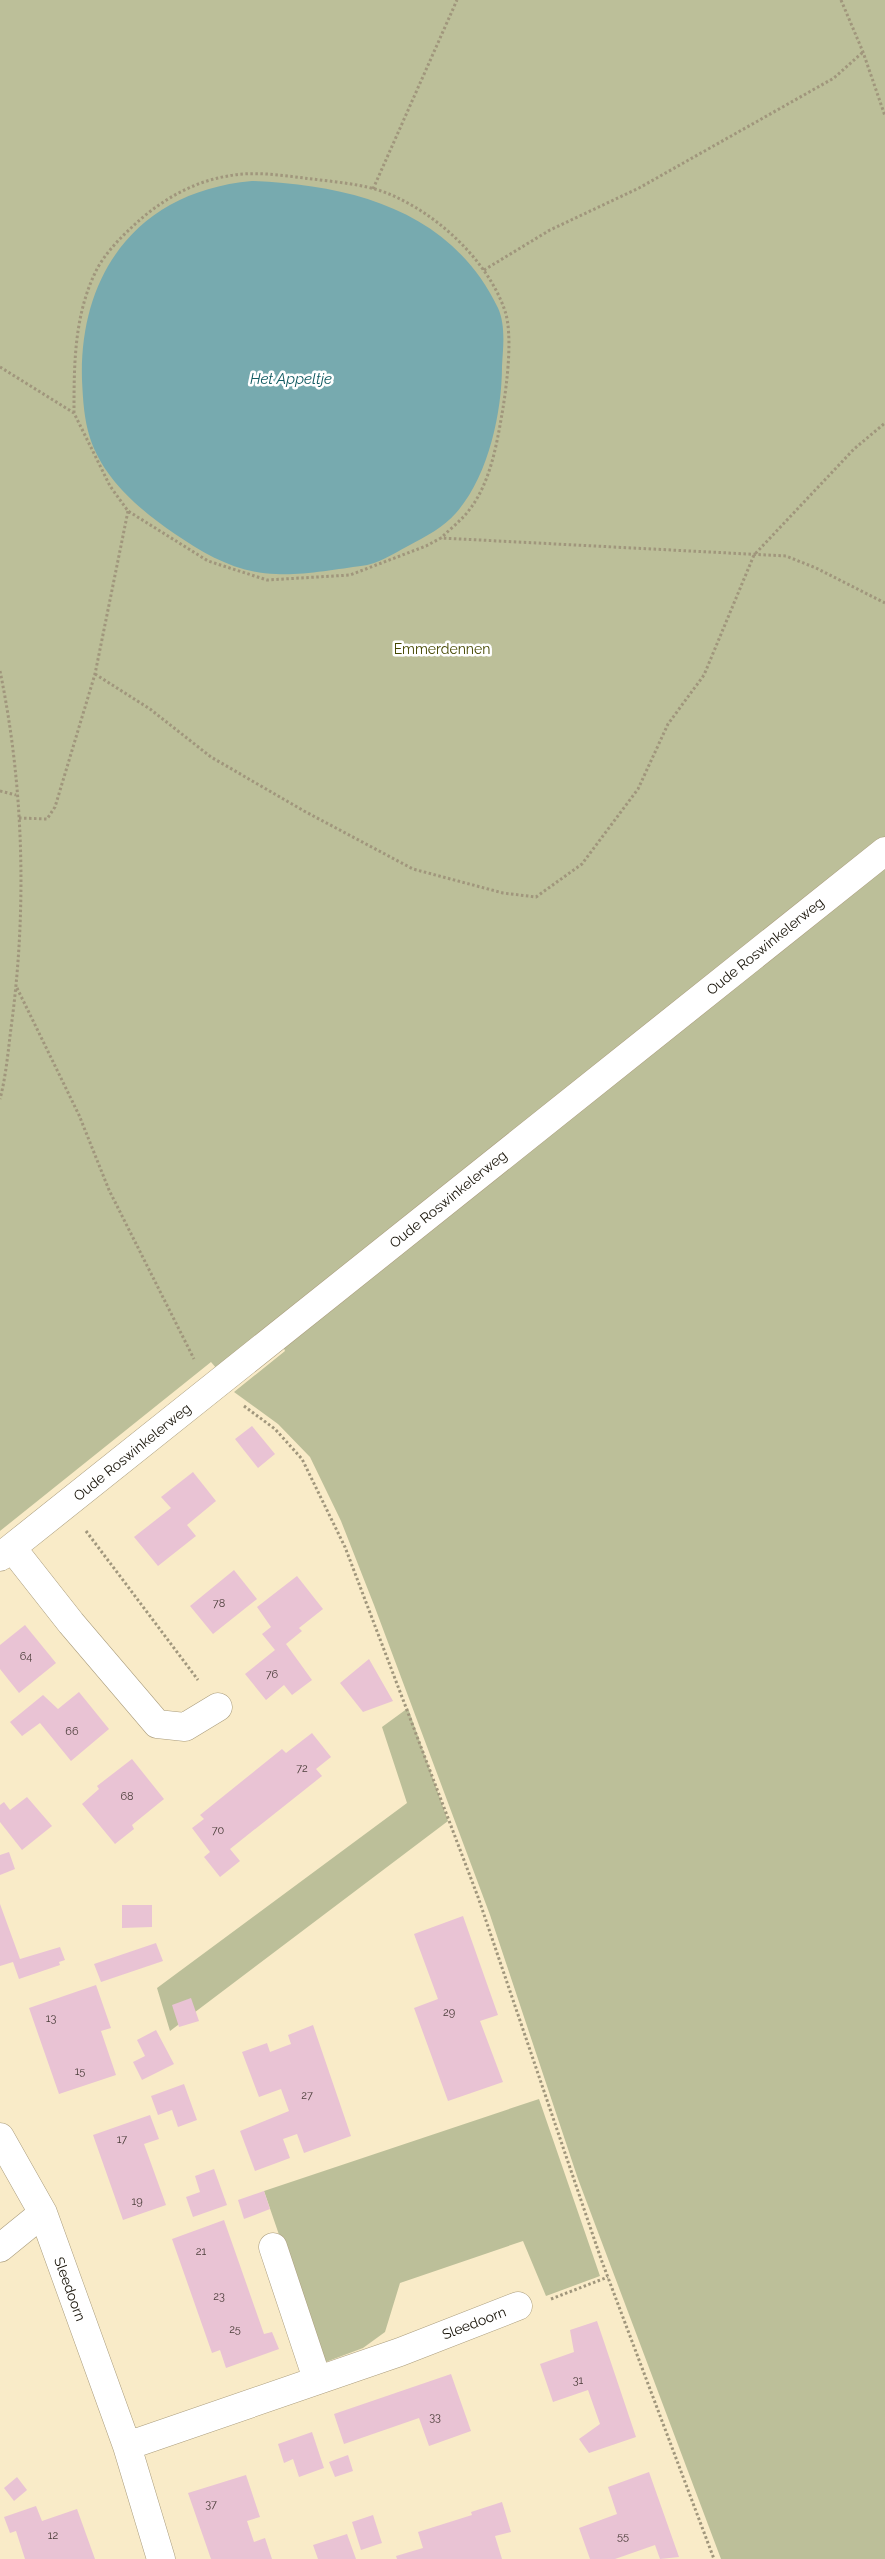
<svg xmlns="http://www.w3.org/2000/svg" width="885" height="2559" viewBox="0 0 885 2559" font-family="Raleway,sans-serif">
<rect width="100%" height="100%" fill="#f9ebc8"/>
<!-- green -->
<path fill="#bcbf99" d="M0,0H885V2559H721L578,2179L490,1915L374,1605L341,1521L310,1457L278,1424L234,1392L285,1351L274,1324L217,1369L211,1362L0,1531Z
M408,1708L448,1821L170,2031L157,1988L407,1803L382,1727Z
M539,2099L600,2276L546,2296L523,2241L400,2283L385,2332L363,2348L323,2363L264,2191Z"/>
<!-- water -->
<path fill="#77aaaf" d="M252,181C351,185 451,210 498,308C506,326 503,348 502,366C502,413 488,477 456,513C444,527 425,537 408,546C393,554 378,564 361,566C338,569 298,576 276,574C237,573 206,555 175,534C140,510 104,480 90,438C84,419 83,400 82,380C79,271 140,191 252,181Z"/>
<!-- building -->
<path fill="#e9c3d4" d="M252,1426L275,1454L258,1468L235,1439Z
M193,1472L216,1501L187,1525L196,1536L158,1566L134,1537L171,1508L161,1497Z
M234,1570L257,1599L213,1634L190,1606Z
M297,1576L323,1609L299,1628L302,1631L286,1644L312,1680L292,1695L284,1685L266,1700L245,1674L275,1650L262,1634L271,1627L257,1607Z
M25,1625L56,1663L19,1693L0,1669V1645Z
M369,1659L393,1701L363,1712L340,1683Z
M79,1692L109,1729L71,1761L40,1723L22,1736L10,1722L43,1695L58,1709Z
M312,1733L331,1757L316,1769L322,1776L230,1849L240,1861L220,1877L204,1857L210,1852L192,1828L204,1819L200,1815L282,1749L286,1753Z
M132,1759L164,1799L132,1825L134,1829L115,1844L82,1804L99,1789L97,1786Z
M27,1797L52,1826L22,1850L0,1822V1805L4,1802L10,1810Z
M9,1852L15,1869L0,1875V1855Z
M0,1904L20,1959L60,1947L65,1960L59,1962L60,1965L19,1979L13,1962L0,1966Z
M122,1905H152V1927L122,1928Z
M463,1916L498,2015L480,2021L503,2082L448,2101L414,2008L438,1999L414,1934Z
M156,1943L163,1961L101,1982L94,1964Z
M96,1985L111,2028L101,2031L116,2075L59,2094L29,2008Z
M191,1998L199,2021L179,2027L172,2005Z
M313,2025L351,2136L304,2153L297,2134L283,2139L290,2158L255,2171L240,2131L289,2111L281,2089L259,2097L242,2052L267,2043L270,2052L291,2044L288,2035Z
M156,2030L174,2064L142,2080L133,2062L145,2056L137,2040Z
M184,2084L197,2120L178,2127L172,2110L158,2115L151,2096Z
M150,2115L159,2139L144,2144L166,2205L123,2220L93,2135Z
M214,2169L227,2205L193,2217L186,2197L200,2192L195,2176Z
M264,2191L270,2209L244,2219L238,2200Z
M224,2220L264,2334L272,2332L279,2349L226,2368L220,2350L212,2353L172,2239Z
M597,2321L636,2437L589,2453L579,2439L600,2424L588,2390L553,2402L540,2364L574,2352L570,2330Z
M451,2374L471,2431L429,2446L419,2418L344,2444L334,2414Z
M312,2432L324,2468L299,2477L293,2459L284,2463L278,2444Z
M348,2455L353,2471L335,2477L329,2462Z
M649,2472L679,2557L660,2559L655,2545L615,2559H590L579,2528L617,2514L608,2487Z
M246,2475L260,2517L247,2521L254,2542L265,2538L272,2559H211L188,2493Z
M17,2477L27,2490L14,2501L4,2488Z
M502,2502L511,2532L495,2536L502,2559H397L396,2556L423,2548L418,2532L472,2515L471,2512Z
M36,2506L42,2521L77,2509L95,2559H25L16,2531L10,2533L4,2517Z
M373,2515L382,2543L361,2550L352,2522Z
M347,2534L356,2559H318L313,2545Z"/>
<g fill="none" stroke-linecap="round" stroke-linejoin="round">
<!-- minor casing -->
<g stroke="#aa9c7c" stroke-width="29">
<path id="minor" d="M12,1548L71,1623L157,1724L185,1727L218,1707
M0,1557L885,851
M0,2137L43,2213L127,2446L400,2352L518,2306
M273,2247L317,2379
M0,2248L43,2213
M127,2446L161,2559"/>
</g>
<!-- path -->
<path stroke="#a0967c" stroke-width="3" stroke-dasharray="2.5 2.5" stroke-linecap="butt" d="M841,0L863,52L885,116
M373,189L457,0
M484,270L550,230L639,188L834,78L863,52
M0,367L74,413L110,486L128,511L208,561L267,580L350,575L426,546L441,538L786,556L816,568L885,603
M74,413C74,366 74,317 95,273C103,256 118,240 131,228C158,202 191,182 228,176C253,171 279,175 304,178C327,181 353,183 375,189C428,205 487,257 505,311C513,335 507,383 503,408C497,443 491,481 470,509C462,520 450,529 441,538
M0,671C24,787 27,911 11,1028C8,1052 6,1076 0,1099
M95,674L150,709L211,757L304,811L413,869L503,893L536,897L582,864L638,789L668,724L704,675L754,555L854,449L885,423
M0,791L16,795
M19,818L47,819L55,807L95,674L128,511
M17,988L79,1115L109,1190L194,1359
M244,1406L275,1429L302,1459L345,1547L478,1897L601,2259L714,2559
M86,1531L198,1680
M551,2299L608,2277"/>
<!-- minor -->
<use href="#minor" stroke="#fff" stroke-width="28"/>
</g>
<g text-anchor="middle" stroke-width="5" stroke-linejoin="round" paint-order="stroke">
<!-- number labels -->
<g font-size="11" fill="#4b3e3a">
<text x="219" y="1607">78</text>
<text x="26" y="1660">64</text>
<text x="272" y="1678">76</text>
<text x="72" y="1735">66</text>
<text x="302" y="1772">72</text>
<text x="127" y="1800">68</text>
<text x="218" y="1834">70</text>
<text x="449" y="2016">29</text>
<text x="51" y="2022">13</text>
<text x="80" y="2075">15</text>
<text x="307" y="2099">27</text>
<text x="122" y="2143">17</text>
<text x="137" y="2205">19</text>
<text x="201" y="2255">21</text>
<text x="219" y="2300">23</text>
<text x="235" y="2333">25</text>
<text x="578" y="2384">31</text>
<text x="435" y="2421">33</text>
<text x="211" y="2508">37</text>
<text x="53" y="2539">12</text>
<text x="623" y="2540">55</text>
</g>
<!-- park labels -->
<g font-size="14" fill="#454700" stroke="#fff">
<text x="442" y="654">Emmerdennen</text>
</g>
<!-- street labels -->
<g font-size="14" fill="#161106" stroke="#fff">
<text transform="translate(765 946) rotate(-39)" y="5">Oude Roswinkelerweg</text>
<text transform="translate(448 1199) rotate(-39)" y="5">Oude Roswinkelerweg</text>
<text transform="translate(132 1452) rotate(-39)" y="5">Oude Roswinkelerweg</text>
<text transform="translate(70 2289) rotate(70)" y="5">Sleedoorn</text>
<text transform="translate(474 2323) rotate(-21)" y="5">Sleedoorn</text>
</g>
<!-- water labels -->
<g font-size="15" font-style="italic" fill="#115a61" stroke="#fff">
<text x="291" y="384">Het Appeltje</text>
</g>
</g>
</svg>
